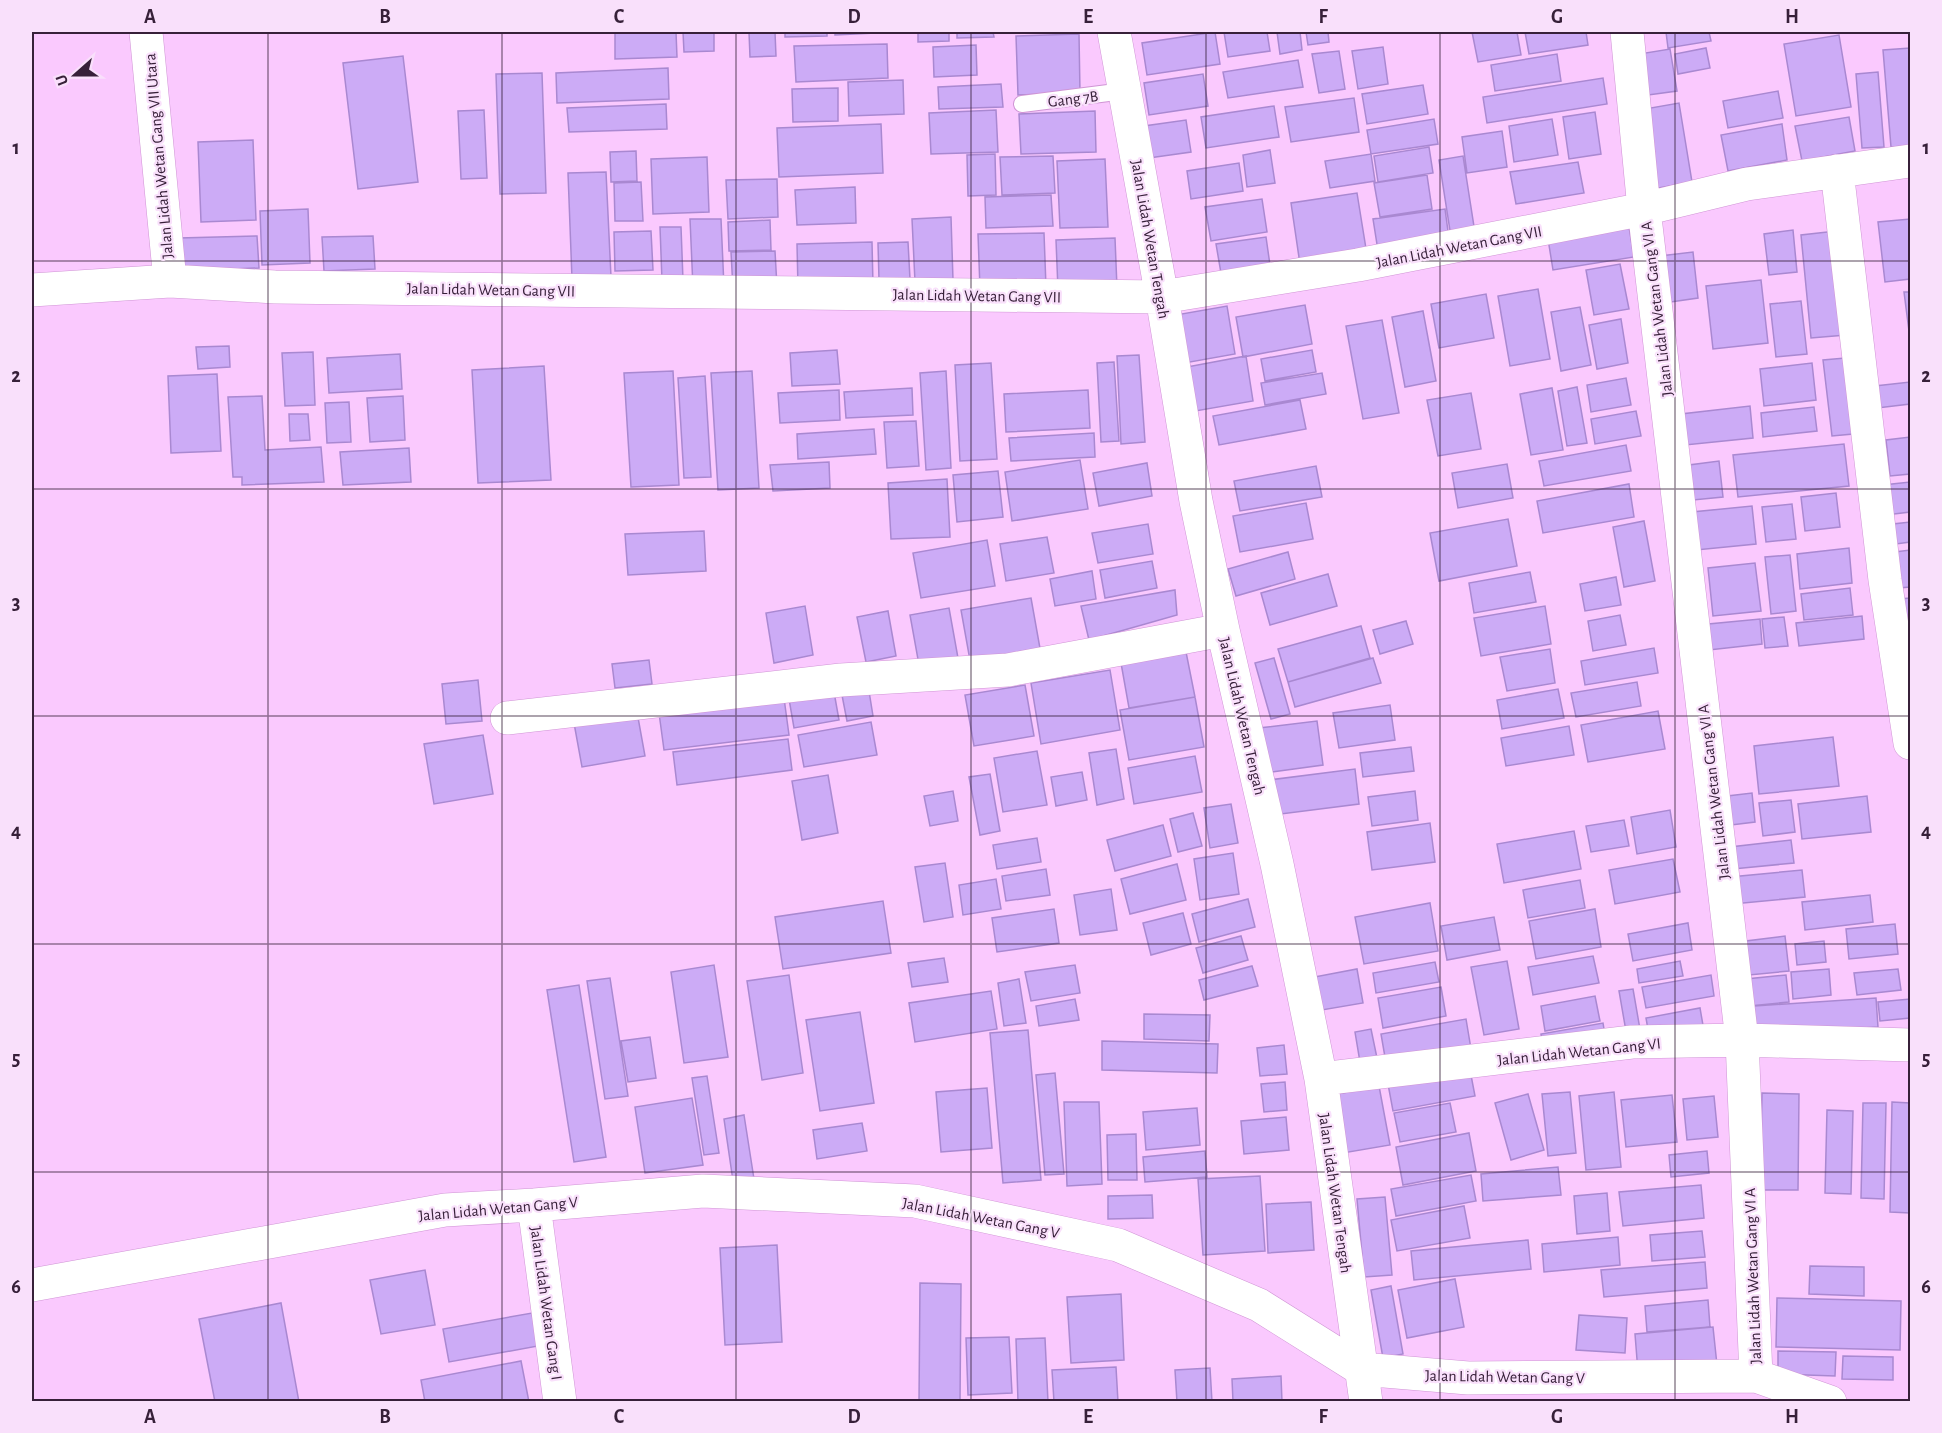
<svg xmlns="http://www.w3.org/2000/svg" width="1942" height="1433" viewBox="0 0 1942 1433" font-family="'Alegreya Sans',sans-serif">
<rect width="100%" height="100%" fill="#fac9fe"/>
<!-- building -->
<path fill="#ccabf6" stroke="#a988d1" stroke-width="1.5" d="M615,32H676L677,57L615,59Z
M683,32H714V51L684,52Z
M749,32H775L776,56L750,57Z
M785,32H827V36L785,37Z
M835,32H897L835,35Z
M918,32H949V41L918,42Z
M957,32H993L994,37L957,38Z
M1215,32L1220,64L1147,75L1142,43Z
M1224,32H1267L1270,51L1228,57Z
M1277,32H1300L1302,50L1280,54Z
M1306,32H1328L1329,42L1308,45Z
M1472,32H1517L1521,55L1478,62Z
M1525,32H1586L1588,45L1529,54Z
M1666,32H1709L1711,41L1668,48Z
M1079,34L1080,93L1018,95L1016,36Z
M1839,35L1851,107L1796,116L1784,44Z
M887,44L888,78L796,82L794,46Z
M976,45L977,75L934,77L933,47Z
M1383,47L1388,84L1358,89L1352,51Z
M1706,48L1710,68L1678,74L1675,54Z
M1910,48V146L1891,147L1883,50Z
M1670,49L1677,91L1641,96L1633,55Z
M1339,51L1345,89L1319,93L1312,54Z
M1557,54L1561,81L1495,91L1491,65Z
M403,56L418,182L358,189L343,63Z
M1298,60L1303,87L1228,98L1223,72Z
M668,68L669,99L557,103L556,73Z
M1878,72L1884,147L1862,148L1856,74Z
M542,73L546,193L500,194L496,74Z
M1203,74L1208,106L1149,115L1144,83Z
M1603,78L1607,104L1487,123L1483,97Z
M903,80L904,114L849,116L848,82Z
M1001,84L1003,107L939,109L938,87Z
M1423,85L1428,114L1367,124L1362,94Z
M838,88V121L793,122L792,89Z
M1778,91L1783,118L1728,128L1723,101Z
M1354,98L1359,132L1291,142L1285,107Z
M1679,103L1692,182L1653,189L1639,110Z
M666,104L667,129L569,132L567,108Z
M1274,106L1279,137L1206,148L1201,117Z
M484,110L487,178L461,179L458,111Z
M996,110L998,152L931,154L929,113Z
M1095,111L1096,152L1021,154L1019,114Z
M1595,112L1601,154L1569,159L1563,117Z
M1849,117L1855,151L1802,161L1795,126Z
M1434,119L1438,144L1371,154L1367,130Z
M1552,119L1558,155L1514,162L1509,126Z
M1186,120L1191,152L1142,159L1137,127Z
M881,124L883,173L779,177L777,128Z
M1782,124L1787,160L1728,171L1721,135Z
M1502,131L1507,167L1467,173L1462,137Z
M253,140L256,220L201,222L198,142Z
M1429,147L1433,173L1378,182L1374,156Z
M1270,150L1275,183L1247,187L1243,155Z
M636,151L637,181L611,182L610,152Z
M995,154L996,195L968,196L967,155Z
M1371,154L1375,181L1330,188L1325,161Z
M1053,156L1055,193L1002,195L1000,157Z
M1463,156L1475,233L1451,237L1439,160Z
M707,157L709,212L653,214L651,159Z
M1105,159L1108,227L1060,228L1057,161Z
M1578,162L1584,193L1516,204L1510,172Z
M1239,163L1243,191L1191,199L1187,171Z
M606,172L611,277L572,279L568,173Z
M1427,175L1432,209L1380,217L1374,183Z
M777,179L778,217L728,219L726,180Z
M641,182L643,221H615L614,183Z
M855,187L856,223L797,225L795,190Z
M1357,193L1368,261L1301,271L1291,203Z
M1051,195L1053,226L986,228L985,197Z
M1262,199L1267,232L1211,241L1205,207Z
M308,209L310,263L262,265L260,211Z
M1445,209L1450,246L1379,257L1373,219Z
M951,217L953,280L915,282L912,219Z
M690,219H721L724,287L693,288Z
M1910,219V279L1885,282L1878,222Z
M770,220L771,250L729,251L728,222Z
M660,227H681L683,280L662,281Z
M1629,227L1634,257L1553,270L1548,239Z
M1793,230L1797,272L1769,275L1764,234Z
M651,231L653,270L615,271L614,232Z
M1836,231L1846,335L1811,338L1801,235Z
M1044,233L1046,287L980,289L978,234Z
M257,236L259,268L180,271L179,238Z
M373,236L375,269L324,271L322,237Z
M1266,237L1271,272L1222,279L1216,244Z
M1115,238L1117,288L1058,290L1056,240Z
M872,242L873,285L798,288L797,244Z
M908,242L910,279L879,280L878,243Z
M775,251L777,287L733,289L731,252Z
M1693,252L1698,298L1657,304L1651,257Z
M1620,264L1629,309L1594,315L1586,270Z
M1761,280L1768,343L1713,349L1706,286Z
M1538,289L1550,359L1510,366L1498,296Z
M1904,292H1910V339Z
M1486,294L1494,338L1439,348L1431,304Z
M1801,301L1807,354L1776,357L1770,304Z
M1305,305L1312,344L1243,357L1236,317Z
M1227,306L1235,354L1179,364L1170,316Z
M1580,307L1591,365L1561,371L1551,312Z
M1423,311L1436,381L1405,387L1392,317Z
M1621,319L1628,363L1597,369L1589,325Z
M1382,320L1399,413L1363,419L1346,326Z
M229,346L230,367L198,369L196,347Z
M837,350L840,384L792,386L790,353Z
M1312,350L1316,372L1265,381L1261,359Z
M313,352L315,405L285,406L282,353Z
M400,354L402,389L329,393L327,358Z
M1139,355L1145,442L1121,444L1117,356Z
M1246,356L1253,401L1184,413L1176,369Z
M1845,358L1853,434L1832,436L1823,360Z
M1114,362L1119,441L1101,442L1097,363Z
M991,363L997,459L960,461L955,365Z
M1812,363L1816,400L1764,406L1760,369Z
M544,366L551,480L478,483L472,370Z
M673,371L679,485L631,487L624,373Z
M752,371L759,488L718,490L711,373Z
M946,371L951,468L926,470L920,373Z
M1322,373L1326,394L1265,405L1261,383Z
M217,374L221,451L171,453L168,376Z
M705,376L711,477L684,478L678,378Z
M1626,378L1631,405L1591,412L1587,385Z
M1910,382V404L1869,409L1866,387Z
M1577,387L1587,443L1567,446L1558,391Z
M912,388L913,415L846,418L844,392Z
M1552,388L1563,450L1531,455L1520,394Z
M839,390L840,420L780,423L778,393Z
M1088,390L1090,428L1006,432L1004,394Z
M1471,393L1481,449L1438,456L1427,400Z
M262,396L265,450L321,447L324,482L242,485V477H233L228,397Z
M403,396L405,440L370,442L367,398Z
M1300,400L1306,429L1219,445L1213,416Z
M349,402L351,442L327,443L325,403Z
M1750,406L1753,438L1685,445L1681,414Z
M1814,407L1817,431L1763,437L1761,413Z
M1636,411L1641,436L1595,444L1591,419Z
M289,414H308L310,440L290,441Z
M916,421L919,466L887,468L884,422Z
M874,429L876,454L798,459L797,434Z
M1094,433L1095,457L1011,461L1009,438Z
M1910,437V474L1890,476L1886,440Z
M1844,444L1849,486L1738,497L1733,455Z
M1626,445L1631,471L1544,486L1539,461Z
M409,448L411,482L343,485L340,452Z
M1080,460L1088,509L1012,521L1005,472Z
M1719,461L1723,497L1693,500L1689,465Z
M829,462L830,488L773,491L770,465Z
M1147,463L1152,496L1099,506L1093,473Z
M1507,464L1513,498L1458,508L1452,473Z
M1316,466L1322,497L1240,511L1234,481Z
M998,471L1003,517L957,522L953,475Z
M947,479L950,537L891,539L888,483Z
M1910,482V512L1886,515L1883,485Z
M1629,484L1634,517L1543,533L1537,501Z
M1836,493L1840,527L1805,531L1801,497Z
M1306,503L1313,539L1240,552L1233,516Z
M1792,504L1796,539L1766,542L1762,507Z
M1752,506L1756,544L1696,550L1692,512Z
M1508,519L1517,566L1439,581L1430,533Z
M1644,521L1655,581L1624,587L1613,527Z
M1910,522V542L1896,544L1893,524Z
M1148,524L1153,554L1098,563L1092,533Z
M704,531L706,571L628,575L625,534Z
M1047,537L1054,573L1006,581L1000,544Z
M987,540L995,586L921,598L913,553Z
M1849,548L1852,583L1800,589L1797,554Z
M1910,550V587L1899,588L1895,552Z
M1288,552L1295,579L1236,596L1228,569Z
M1790,555L1796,611L1771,614L1765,557Z
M1152,561L1157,588L1105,598L1100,570Z
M1755,563L1761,611L1713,616L1708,568Z
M1092,571L1096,599L1055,606L1050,579Z
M1530,572L1536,602L1474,613L1469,583Z
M1328,574L1337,606L1270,625L1261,593Z
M1616,577L1621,605L1585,611L1580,584Z
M1850,588L1853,615L1804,620L1801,594Z
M1175,590L1177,615L1089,640L1081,606Z
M1031,598L1041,654L971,666L961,610Z
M1910,598V640L1899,599Z
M805,606L813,655L774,663L766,613Z
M1545,606L1551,644L1481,656L1474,618Z
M949,608L958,658L919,665L910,615Z
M888,611L896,656L866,662L857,617Z
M1620,615L1626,645L1593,651L1588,621Z
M1862,616L1864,639L1799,646L1796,623Z
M1784,617L1788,646L1765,648L1762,619Z
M1760,619L1762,644L1700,651L1698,625Z
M1406,621L1413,644L1380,654L1373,630Z
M1361,626L1370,658L1288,682L1278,649Z
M1654,648L1658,673L1585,685L1581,661Z
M1550,649L1555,683L1507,691L1500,657Z
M1186,652L1195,697L1129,708L1121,663Z
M1274,658L1290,714L1271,719L1255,663Z
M1373,658L1381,683L1295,707L1288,682Z
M649,660L652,684L615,688L612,664Z
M1110,670L1120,730L1041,744L1031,683Z
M478,680L482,721L446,724L442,684Z
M1637,682L1641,706L1576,717L1571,693Z
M868,685L873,716L847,721L841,690Z
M1025,685L1034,736L974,746L965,695Z
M1558,689L1564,718L1502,729L1497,700Z
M834,692L839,720L794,728L789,699Z
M1195,697L1204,747L1129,760L1120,710Z
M784,698L789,735L664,750L659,713Z
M1390,705L1395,740L1339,748L1333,713Z
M1658,711L1665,749L1588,762L1581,725Z
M637,712L645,756L582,767L574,723Z
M1317,721L1323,765L1265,773L1259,728Z
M871,722L877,755L804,767L798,735Z
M1569,726L1574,755L1506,766L1501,738Z
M483,735L493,794L434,804L424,744Z
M1833,737L1839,786L1759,794L1754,746Z
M788,739L792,770L677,785L673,752Z
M1411,747L1414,771L1363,777L1360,753Z
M1116,749L1124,799L1097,805L1089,753Z
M1037,751L1047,805L1003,812L994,758Z
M1195,756L1202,792L1134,804L1128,768Z
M1355,769L1359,804L1273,815L1269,780Z
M1082,772L1087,800L1056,806L1051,777Z
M990,774L1000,831L980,835L969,777Z
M828,775L838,833L802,840L792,781Z
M953,791L958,821L930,826L924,796Z
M1415,791L1418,820L1372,826L1368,797Z
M1752,793L1755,822L1723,826L1719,797Z
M1867,796L1871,832L1802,839L1798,804Z
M1791,800L1795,832L1763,836L1759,803Z
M1231,804L1238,843L1210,848L1204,808Z
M1670,810L1676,847L1637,854L1631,817Z
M1193,813L1202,846L1178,852L1170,819Z
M1624,820L1629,846L1591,852L1586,826Z
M1430,823L1435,862L1372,870L1367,832Z
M1163,825L1171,856L1115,871L1107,840Z
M1574,831L1581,869L1504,883L1497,844Z
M1037,838L1041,862L997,869L993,845Z
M1791,840L1794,863L1733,869L1730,847Z
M1233,853L1239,894L1200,900L1194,859Z
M1673,859L1680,892L1615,904L1609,870Z
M945,863L953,917L924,922L915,867Z
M1177,864L1186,900L1130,914L1121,879Z
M1046,869L1050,895L1006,901L1002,876Z
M1802,870L1805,897L1733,904L1730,877Z
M996,879L1001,909L963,915L959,885Z
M1580,880L1585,908L1528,918L1523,890Z
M1111,889L1117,930L1080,935L1074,895Z
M1870,895L1873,922L1805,930L1802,902Z
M1248,899L1255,927L1199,942L1192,914Z
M883,901L891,953L783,969L775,917Z
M1430,903L1438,951L1364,964L1355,917Z
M1054,909L1059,943L997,952L992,918Z
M1595,909L1601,947L1536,959L1529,921Z
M1183,913L1191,944L1151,955L1143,923Z
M1494,917L1500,950L1447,960L1441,926Z
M1688,923L1692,950L1633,961L1628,934Z
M1895,924L1898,954L1849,959L1846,929Z
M1241,936L1248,960L1203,973L1196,948Z
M1785,936L1789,971L1749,975L1746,941Z
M1824,941L1826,962L1797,965L1795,944Z
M1593,956L1599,983L1533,995L1528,967Z
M944,958L948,982L912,987L908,963Z
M1507,961L1519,1029L1484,1035L1471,967Z
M1680,961L1683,976L1639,983L1637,969Z
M1435,962L1439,982L1376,993L1373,973Z
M714,965L728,1057L684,1063L671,972Z
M1075,965L1080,993L1031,1001L1025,972Z
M1252,966L1258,986L1204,1000L1199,980Z
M1357,969L1363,1003L1316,1011L1309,978Z
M1829,969L1831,995L1793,999L1791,972Z
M1898,969L1901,990L1857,995L1854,973Z
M789,975L803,1073L762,1080L747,981Z
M1711,975L1714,996L1646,1008L1642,987Z
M1786,975L1789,1002L1749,1006L1746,979Z
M610,978L628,1096L605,1099L587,981Z
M1019,979L1026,1023L1004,1026L998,983Z
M579,985L606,1157L574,1162L547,990Z
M1441,987L1446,1016L1383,1028L1378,998Z
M1633,989L1641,1035L1627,1037L1619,991Z
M991,991L997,1029L915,1042L909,1003Z
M1595,996L1600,1021L1545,1031L1541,1006Z
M1876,998L1878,1027L1756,1035L1754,1006Z
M1075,999L1079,1020L1039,1026L1036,1006Z
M1910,999V1018L1880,1021L1878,1002Z
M1700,1008L1704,1031L1650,1041L1646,1018Z
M860,1012L874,1103L820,1111L806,1020Z
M1144,1014L1210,1015L1209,1041L1144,1039Z
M1466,1019L1471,1049L1386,1063L1381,1034Z
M1603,1023L1606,1041L1544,1052L1541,1034Z
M1371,1029L1377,1058L1360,1062L1355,1032Z
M1028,1030L1041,1180L1003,1183L990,1033Z
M650,1037L656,1078L628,1082L621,1041Z
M1102,1041L1218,1044L1217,1073L1102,1070Z
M1284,1045L1287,1074L1260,1076L1257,1048Z
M1470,1070L1475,1096L1393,1111L1388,1084Z
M1055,1073L1064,1174L1045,1175L1036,1075Z
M707,1076L719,1153L704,1155L692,1078Z
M1285,1082L1287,1110L1264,1112L1261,1084Z
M1379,1086L1390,1145L1343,1153L1332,1095Z
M987,1088L992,1148L941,1152L936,1092Z
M1570,1092L1576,1153L1548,1156L1542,1094Z
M1614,1092L1621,1167L1586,1170L1579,1096Z
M1762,1093L1799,1094L1798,1190H1760Z
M1528,1094L1544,1150L1511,1160L1495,1103Z
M1672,1095L1677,1142L1626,1147L1621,1100Z
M1714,1096L1718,1137L1687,1140L1683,1099Z
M692,1098L703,1165L645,1173L635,1107Z
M1064,1102H1099L1102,1184L1067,1186Z
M1892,1102L1910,1103V1213L1890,1212Z
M1450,1103L1456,1132L1400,1142L1394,1113Z
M1863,1103H1886L1884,1199L1861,1198Z
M1197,1108L1200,1145L1146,1150L1143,1112Z
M1827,1110L1853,1111L1851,1194L1825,1193Z
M744,1115L754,1179L733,1181L724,1119Z
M1286,1117L1289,1150L1244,1154L1241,1121Z
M862,1123L867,1151L817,1159L813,1130Z
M1469,1133L1476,1171L1403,1185L1396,1147Z
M1136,1134L1137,1180H1108L1107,1135Z
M1205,1151L1207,1177L1145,1182L1143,1157Z
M1707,1151L1709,1173L1671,1177L1669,1155Z
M1558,1167L1561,1195L1483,1201L1481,1174Z
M1471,1175L1476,1201L1396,1216L1391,1189Z
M1260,1176L1265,1251L1203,1255L1198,1179Z
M1701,1185L1704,1218L1623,1226L1619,1192Z
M1607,1193L1610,1231L1577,1234L1574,1196Z
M1152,1195L1153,1218L1108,1219V1196Z
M1385,1197L1392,1275L1364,1277L1357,1199Z
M1311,1202L1314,1250L1268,1253L1266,1204Z
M1464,1206L1470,1238L1397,1251L1391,1220Z
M1702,1231L1705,1257L1652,1261L1650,1235Z
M1618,1237L1620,1265L1544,1272L1542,1244Z
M1528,1240L1531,1269L1414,1280L1411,1251Z
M777,1245L782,1342L725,1345L720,1248Z
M1705,1262L1707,1288L1604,1297L1601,1270Z
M1810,1266L1864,1267V1296L1809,1294Z
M425,1270L435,1325L381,1334L370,1280Z
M1455,1279L1464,1327L1407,1338L1398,1290Z
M920,1283L961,1284L960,1402H919Z
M1391,1286L1403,1354L1383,1358L1371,1290Z
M1121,1294L1124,1360L1071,1363L1067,1297Z
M1777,1298L1901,1301L1900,1350L1776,1347Z
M1708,1300L1710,1327L1647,1332L1645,1306Z
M281,1303L299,1402H215L199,1319Z
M532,1313L538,1346L449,1362L443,1329Z
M1579,1315L1627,1318L1625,1353L1576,1350Z
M1713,1327L1717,1365L1638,1372L1635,1334Z
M1009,1337L1012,1393L968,1395L966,1338Z
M1045,1338L1048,1402H1018L1016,1339Z
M1778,1351L1836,1352L1835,1376L1778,1374Z
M1843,1356L1893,1357V1380L1842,1379Z
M521,1361L529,1402H425L421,1380Z
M1116,1367L1118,1402H1054L1052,1370Z
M1210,1368L1212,1402H1177L1175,1370Z
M1281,1376L1282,1402H1233L1232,1379Z"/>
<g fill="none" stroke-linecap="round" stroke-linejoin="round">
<!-- lane casing -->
<g stroke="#d095d5" stroke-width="18">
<path id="lane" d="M1022,104L1124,91"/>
</g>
<!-- street casing -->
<g stroke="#d095d5" stroke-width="34">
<path id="street" d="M146,32L170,281
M1114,32L1162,297L1196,501L1223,630L1277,864L1321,1079L1366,1402
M1627,32L1644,209L1742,1040L1756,1376
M1837,171L1885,580L1910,743
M32,290L170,281L275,287L1162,297L1358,265L1644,209L1747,184L1910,161
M507,718L841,680L1008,670L1223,630
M1321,1079L1632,1042L1742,1040L1910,1045
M534,1205L560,1402
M32,1285L445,1210L534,1205L703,1191L915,1201L1118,1245L1259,1305L1361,1369L1468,1378L1756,1376L1830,1402"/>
</g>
<!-- lane -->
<use href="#lane" stroke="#fff" stroke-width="16"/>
<!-- street -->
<use href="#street" stroke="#fff" stroke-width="33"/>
</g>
<!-- grid -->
<path fill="none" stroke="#372039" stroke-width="1.5" stroke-opacity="0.55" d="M268,32V1402M502,32V1402M736,32V1402M971,32V1402M1206,32V1402M1440,32V1402M1675,32V1402M32,261H1910M32,489H1910M32,716H1910M32,944H1910M32,1172H1910"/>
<g text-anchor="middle" stroke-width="4.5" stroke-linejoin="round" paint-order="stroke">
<!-- street labels -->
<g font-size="16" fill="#372039" stroke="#f9e0fb">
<text transform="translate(1073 98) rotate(-7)" y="6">Gang 7B</text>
<text transform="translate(158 156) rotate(-95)" y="6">Jalan Lidah Wetan Gang VII Utara</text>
<text transform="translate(1151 239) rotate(80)" y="6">Jalan Lidah Wetan Tengah</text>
<text transform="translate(1459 246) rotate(-11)" y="6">Jalan Lidah Wetan Gang VII</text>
<text transform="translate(491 289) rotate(1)" y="6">Jalan Lidah Wetan Gang VII</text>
<text transform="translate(977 295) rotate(1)" y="6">Jalan Lidah Wetan Gang VII</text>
<text transform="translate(1656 309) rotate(-97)" y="6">Jalan Lidah Wetan Gang VI A</text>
<text transform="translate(1243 716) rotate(77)" y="6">Jalan Lidah Wetan Tengah</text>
<text transform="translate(1713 792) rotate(-97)" y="6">Jalan Lidah Wetan Gang VI A</text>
<text transform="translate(1579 1051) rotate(-6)" y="6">Jalan Lidah Wetan Gang VI</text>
<text transform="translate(1336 1193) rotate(82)" y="6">Jalan Lidah Wetan Tengah</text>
<text transform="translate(498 1208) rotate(-5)" y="6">Jalan Lidah Wetan Gang V</text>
<text transform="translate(981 1217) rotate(11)" y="6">Jalan Lidah Wetan Gang V</text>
<text transform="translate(1752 1276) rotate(-92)" y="6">Jalan Lidah Wetan Gang VI A</text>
<text transform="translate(547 1303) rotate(82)" y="6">Jalan Lidah Wetan Gang I</text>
<text transform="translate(1505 1376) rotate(1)" y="6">Jalan Lidah Wetan Gang V</text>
</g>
</g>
<!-- border -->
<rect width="1942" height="1433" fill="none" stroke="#f9e0fb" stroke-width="66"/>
<!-- north arrow -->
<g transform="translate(75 75) rotate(249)" stroke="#f9e0fb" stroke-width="4.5" paint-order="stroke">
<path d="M0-4.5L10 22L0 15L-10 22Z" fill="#372039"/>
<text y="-9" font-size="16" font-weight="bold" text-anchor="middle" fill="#372039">U</text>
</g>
<rect x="33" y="33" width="1876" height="1367" fill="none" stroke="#372039" stroke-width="2"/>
<g font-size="20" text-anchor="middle" font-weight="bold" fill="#372039">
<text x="150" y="23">A</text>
<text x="385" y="23">B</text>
<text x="619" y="23">C</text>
<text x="854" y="23">D</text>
<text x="1088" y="23">E</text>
<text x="1323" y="23">F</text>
<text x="1557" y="23">G</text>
<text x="1792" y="23">H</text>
<text x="16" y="154">1</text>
<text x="1926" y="154">1</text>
<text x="16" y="382">2</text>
<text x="1926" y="382">2</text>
<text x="16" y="609">3</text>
<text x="1926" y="609">3</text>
<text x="16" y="837">4</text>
<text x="1926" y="837">4</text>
<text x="16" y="1065">5</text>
<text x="1926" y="1065">5</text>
<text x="16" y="1293">6</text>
<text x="1926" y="1293">6</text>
<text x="150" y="1423">A</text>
<text x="385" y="1423">B</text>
<text x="619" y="1423">C</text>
<text x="854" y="1423">D</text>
<text x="1088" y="1423">E</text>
<text x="1323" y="1423">F</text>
<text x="1557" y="1423">G</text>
<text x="1792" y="1423">H</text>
</g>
</svg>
